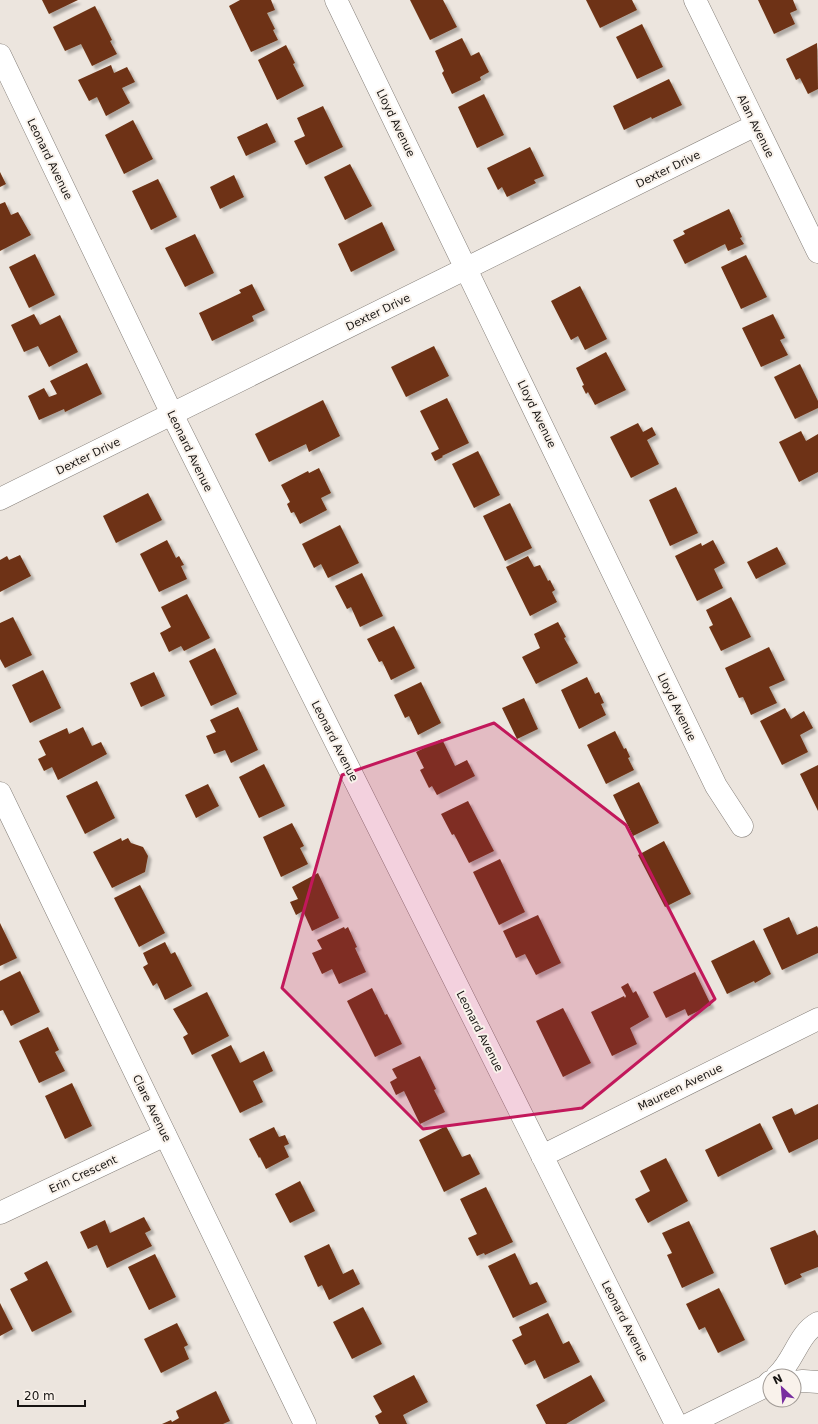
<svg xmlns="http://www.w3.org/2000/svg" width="818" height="1424" viewBox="0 0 818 1424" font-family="'DejaVu Sans',sans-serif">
<defs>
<filter id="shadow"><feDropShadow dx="3.5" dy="3.5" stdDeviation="1" flood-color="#0004"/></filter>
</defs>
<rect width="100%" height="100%" fill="#ece5de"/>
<!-- building -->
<path fill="#6e3314" filter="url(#shadow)" d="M42,0H78L49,14Z
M240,0H271L275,10L267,13L275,29L273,30L278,40L251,52L229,6Z
M410,0H443L457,27L430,40Z
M586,0H632L637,10L600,28Z
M758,0H793L797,10L790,13L795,24L774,34Z
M95,6L112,40L110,41L117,54L92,66L81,44L65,51L53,27Z
M642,24L663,67L637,79L616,37Z
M462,38L471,56L479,52L489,72L480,77L481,80L452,94L442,73L444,71L435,51Z
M817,43L818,89L808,94L800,78L796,80L786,59Z
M286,45L295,63L293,64L304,86L277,100L258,60Z
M111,65L114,73L127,67L135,82L122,88L130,103L106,116L97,97L89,101L78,80Z
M669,79L682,105L652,119L651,117L624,130L613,106Z
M484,94L504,135L477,148L458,107Z
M323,106L343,147L306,165L294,141L305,136L297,118Z
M133,120L153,159L124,174L105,135Z
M267,123L276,142L246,156L237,137Z
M530,147L544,176L534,180L536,183L507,197L502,187L498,190L487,168Z
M350,164L372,206L345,220L324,177Z
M0,172L6,184L0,187Z
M234,175L244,197L220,209L210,187Z
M158,179L177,217L151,230L132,191Z
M5,202L11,215L18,212L31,235L0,251V204Z
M729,209L742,237L740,238L744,244L728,251L725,244L685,264L673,240L685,234L683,231Z
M382,222L395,250L351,272L338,244Z
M195,234L214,273L185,287L165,248Z
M35,254L55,295L29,308L9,267Z
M746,255L767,297L741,309L721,267Z
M252,284L265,310L252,316L254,321L212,341L199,313L241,293L239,290Z
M580,286L607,339L585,350L578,336L571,340L551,301Z
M34,314L40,325L60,315L78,352L49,367L38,346L24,352L11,325Z
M773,314L785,338L780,340L788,355L761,367L742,328Z
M434,346L449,376L406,397L391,367Z
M606,352L626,390L595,405L588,392L586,394L582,386L584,385L576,368Z
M87,363L102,394L65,412L64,409L39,420L28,396L44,388L49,397L57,394L50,381Z
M800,364L818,401V408L795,419L774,377Z
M447,398L469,443L442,456L443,457L435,461L431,453L439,449L420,411Z
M323,400L340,436L309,452L306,444L269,462L255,434Z
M638,423L643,432L652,427L656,435L647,440L659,464L631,478L610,437Z
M801,431L806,441L818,434V472L799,482L779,442Z
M478,451L500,495L474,508L452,464Z
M319,468L331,493L321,498L327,510L300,524L294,512L291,513L287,504L290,502L281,485L308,471L309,473Z
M676,487L698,533L670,546L649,500Z
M148,493L162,520L116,543L103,516Z
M510,503L532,548L505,561L483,516Z
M340,525L359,563L328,578L321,564L314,568L302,544Z
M167,540L176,558L179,556L184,565L181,566L187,579L159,592L140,554Z
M713,540L725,563L714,569L723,588L697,601L675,556L701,543L702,546Z
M777,547L786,564L756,579L747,562Z
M20,555L31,576L0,592V560L7,556L9,560Z
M528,556L534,567L540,565L548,581L550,580L555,590L552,592L557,602L530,616L506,567Z
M362,573L383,616L360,627L351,607L347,609L335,586Z
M187,594L210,638L184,651L181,646L169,652L160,633L171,627L161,607Z
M731,597L751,637L721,651L709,627L713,625L706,610Z
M13,617L32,655L5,668L0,659V623Z
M558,622L566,637L564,638L578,663L536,684L522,657L540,648L534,634Z
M394,626L415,668L391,680L382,661L379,662L367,639Z
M769,647L785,680L769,687L777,703L751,715L743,697L739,698L725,668Z
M215,648L237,694L211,706L189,661Z
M43,670L61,708L30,723L12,685Z
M154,672L165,696L141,707L130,683Z
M587,677L595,694L599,692L604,703L601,704L606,715L579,729L561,690Z
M421,682L441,723L418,735L409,716L405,718L394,695Z
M524,698L538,729L517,739L502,708Z
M238,707L258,750L231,763L225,750L214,754L206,736L216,732L210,720Z
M785,708L791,719L804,711L813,728L800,735L808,752L782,765L760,721Z
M83,727L92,746L101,742L107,754L58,780L52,767L44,771L38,759L46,755L39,741L67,728L69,734Z
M615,731L624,749L626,748L630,757L628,758L634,770L606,784L587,745Z
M442,739L455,766L467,760L475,776L437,795L432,786L429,788L420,770L424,768L416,752Z
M264,764L285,806L259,818L239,777Z
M818,765V811L800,774Z
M97,781L115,818L85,834L66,796Z
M639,782L659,823L633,836L613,795Z
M208,784L219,806L196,818L185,795Z
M468,801L494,851L469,863L454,834L452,835L441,814Z
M292,823L304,846L300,848L308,864L281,877L263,837Z
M121,838L122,841L128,838L131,843L143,847L148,856L145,872L112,888L93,852Z
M664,841L691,894L665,907L638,855Z
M500,859L525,912L499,925L473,872Z
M318,873L339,918L312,931L303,911L296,915L290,902L298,899L292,887Z
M140,885L165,933L139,947L114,898Z
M538,915L561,963L536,975L525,954L516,958L503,931Z
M789,917L797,935L817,926L818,928V953L782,970L763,929Z
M0,923L17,958L0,966Z
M344,927L345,929L348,927L357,947L355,948L366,972L339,984L332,969L322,974L312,953L322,949L317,940Z
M754,940L771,974L755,983L754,981L727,994L711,961Z
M165,942L171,954L175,952L192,986L165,1000L157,983L153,986L143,967L148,964L143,953Z
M20,971L40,1012L11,1026L3,1010L0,1011V981Z
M695,972L711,1005L688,1016L685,1009L666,1018L653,992Z
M628,983L633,993L636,991L649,1017L630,1028L637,1044L612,1056L591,1012L624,996L625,998L626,996L621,987Z
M372,988L385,1015L387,1014L402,1044L375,1057L347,1001Z
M207,992L229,1036L192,1055L183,1037L188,1034L173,1009Z
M563,1008L591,1063L563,1077L536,1021Z
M48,1027L59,1050L55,1052L65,1071L39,1083L19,1041Z
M231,1045L240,1063L264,1051L273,1071L253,1081L263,1102L240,1113L211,1055Z
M420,1056L436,1089L434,1090L445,1112L420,1124L404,1091L396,1095L390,1082L397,1078L392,1069Z
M72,1083L92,1126L65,1139L45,1096Z
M818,1104V1139L789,1153L772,1117L792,1108L795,1115Z
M760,1123L773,1149L718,1177L705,1150Z
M446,1126L462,1157L470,1154L480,1174L444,1192L419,1140Z
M274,1127L279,1137L285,1135L289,1144L284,1146L289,1157L266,1169L260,1157L259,1158L249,1139Z
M666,1158L688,1201L648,1223L635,1199L650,1191L640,1171Z
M300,1181L315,1211L290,1223L275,1194Z
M486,1187L513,1242L485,1255L484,1253L477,1256L468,1238L477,1234L460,1199Z
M144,1217L151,1230L145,1233L152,1246L107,1268L97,1245L88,1249L80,1232L105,1220L110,1233Z
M689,1221L714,1273L682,1288L667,1255L672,1253L662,1233Z
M815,1230L818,1236V1267L800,1274L802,1277L785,1285L770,1248Z
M329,1244L343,1274L353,1269L360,1284L329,1300L322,1285L318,1287L304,1256Z
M515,1253L530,1285L537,1282L547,1302L513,1318L488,1266Z
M155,1254L176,1297L149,1310L128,1267Z
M47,1261L72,1312L32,1332L10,1289L28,1280L24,1273Z
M719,1288L745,1340L718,1353L705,1327L699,1330L686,1304Z
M0,1303L13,1329L0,1336Z
M363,1307L382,1344L352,1359L333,1322Z
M548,1313L563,1344L569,1341L580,1362L544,1379L535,1360L525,1365L512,1340L522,1335L519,1327Z
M177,1323L188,1345L184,1347L189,1359L161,1373L144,1339Z
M414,1375L428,1402L403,1415L407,1424H379L375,1416L382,1412L373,1396Z
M591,1375L605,1401L566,1424H546L536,1405Z
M216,1391L230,1421L223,1424H162L171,1420L172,1422L179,1418L176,1411Z"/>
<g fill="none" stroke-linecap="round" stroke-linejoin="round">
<!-- street casing -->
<g stroke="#857f79" stroke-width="23">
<path id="street" d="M336,0L716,786L742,826
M695,0L818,252
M0,55L172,414L676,1424
M0,499L756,125
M542,1156L818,1019
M0,1213L165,1135
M777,1376C794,1361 798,1334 818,1323
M794,1382L803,1381L818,1382
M689,1424L766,1386L770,1382"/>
</g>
<!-- secondary casing -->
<g stroke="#857f79" stroke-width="23">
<path id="secondary" d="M0,793L305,1424"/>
</g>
<!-- street -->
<use href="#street" stroke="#fff" stroke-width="22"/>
<!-- secondary -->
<use href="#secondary" stroke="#fff" stroke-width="22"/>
</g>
<!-- marked area -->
<path fill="#c2185b" fill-opacity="0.2" stroke="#c2185b" stroke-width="3" stroke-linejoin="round" d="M494,723L626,825L715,999L582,1108L423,1129L282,988L342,775Z"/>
<g text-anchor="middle" stroke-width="4" stroke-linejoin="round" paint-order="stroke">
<!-- street labels -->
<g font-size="11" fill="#171412" stroke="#f9f2eb">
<text transform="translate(396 123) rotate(64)" y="4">Lloyd Avenue</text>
<text transform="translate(756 126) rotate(64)" y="4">Alan Avenue</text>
<text transform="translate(50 159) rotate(64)" y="4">Leonard Avenue</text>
<text transform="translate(668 169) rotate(-26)" y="4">Dexter Drive</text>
<text transform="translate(378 312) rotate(-26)" y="4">Dexter Drive</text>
<text transform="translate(537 414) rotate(64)" y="4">Lloyd Avenue</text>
<text transform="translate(190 451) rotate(64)" y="4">Leonard Avenue</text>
<text transform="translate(88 456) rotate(-26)" y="4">Dexter Drive</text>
<text transform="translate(677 707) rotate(64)" y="4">Lloyd Avenue</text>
<text transform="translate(335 741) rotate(63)" y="4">Leonard Avenue</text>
<text transform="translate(480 1031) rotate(63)" y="4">Leonard Avenue</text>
<text transform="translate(680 1087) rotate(-26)" y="4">Maureen Avenue</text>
<text transform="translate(152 1108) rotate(64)" y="4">Clare Avenue</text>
<text transform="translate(83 1174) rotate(-25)" y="4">Erin Crescent</text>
<text transform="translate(625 1321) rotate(63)" y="4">Leonard Avenue</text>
</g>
</g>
<!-- north arrow -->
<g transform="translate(782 1388) rotate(334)"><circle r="19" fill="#f9f2eb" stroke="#9f9994"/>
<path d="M0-3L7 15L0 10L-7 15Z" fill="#772d9f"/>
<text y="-6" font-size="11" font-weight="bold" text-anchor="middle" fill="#171412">N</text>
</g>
<!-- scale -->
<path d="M18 1400v6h67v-6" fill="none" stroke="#171412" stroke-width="2"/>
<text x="24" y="1400" font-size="12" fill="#171412" stroke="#f9f2eb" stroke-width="3" paint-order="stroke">20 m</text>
</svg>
